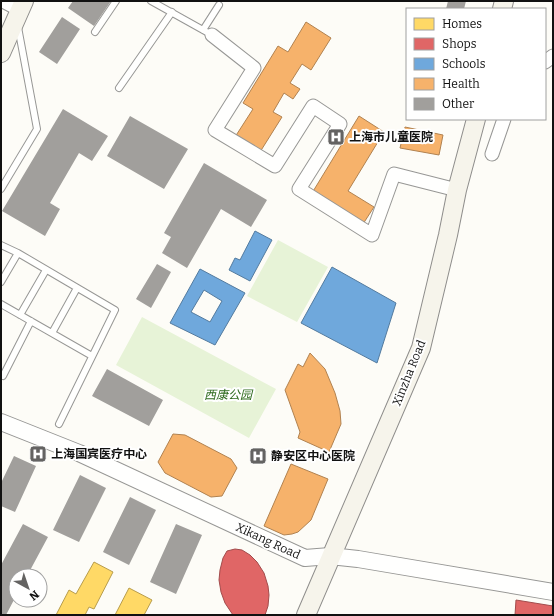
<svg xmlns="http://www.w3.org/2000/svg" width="554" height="616" viewBox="0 0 554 616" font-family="Bitter,'Noto Sans SC',serif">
<rect width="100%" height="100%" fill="#fdfcf7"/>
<!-- green -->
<path fill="#e7f3d7" d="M278,240L328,267L297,322L247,296Z
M142,317L276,389L249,438L116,365Z"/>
<!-- homes -->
<path fill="#ffd966" stroke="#b89d4c" d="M94,562L113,572L94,609L89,607L85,615H56L69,590L76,594Z
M129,588L152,600L144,615H115Z"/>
<!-- shops -->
<path fill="#e06666" stroke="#a24c4c" d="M235,549L242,550L250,555L257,562L264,573L268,586L269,595L268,606L265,615H233L225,603L221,592L219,580L220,570L223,558L227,551Z
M516,600L553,606V615H515Z"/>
<!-- schools -->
<path fill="#6fa8dc" stroke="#537b9f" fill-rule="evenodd" d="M255,231L272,240L250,281L229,270L235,258L240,260Z
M332,267L396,303L377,363L301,323Z
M200,269L245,293L215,345L170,323ZM204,290L222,301L210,322L191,312Z"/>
<!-- health -->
<path fill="#f6b26b" stroke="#b18250" d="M306,22L331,38L311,70L302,64L290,83L300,89L293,99L284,93L273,112L282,117L260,152L235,137L253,109L243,103L278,46L288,52Z
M359,116L384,132L348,191L374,207L363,224L312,193Z
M405,127L443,135L439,155L400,148Z
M310,353L325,369L335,393L340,411L341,424L329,452L298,438L300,432L285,390L298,364L303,367Z
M173,434L185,435L231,459L237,468L222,496L211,497L165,473L158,462Z
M291,464L328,479L311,520L298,532L292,534L284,535L264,526Z"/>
<!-- building -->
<path fill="#a19f9c" d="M73,1H111L94,26L68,8Z
M448,1H466L464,9H446Z
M62,17L80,29L57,64L39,52Z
M63,109L108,136L92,161L79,153L50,203L60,209L45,236L2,211Z
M130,116L188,149L164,189L107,156Z
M204,163L267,200L251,227L221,209L187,268L162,253L171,237L164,233Z
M157,264L171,272L151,308L136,299Z
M107,369L163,400L149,426L92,396Z
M14,456L36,466L15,512L1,506V483Z
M80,475L106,488L79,542L53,530Z
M130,497L156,510L129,565L103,552Z
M23,524L48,537L27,576H16V596L6,615H1V565Z
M176,524L202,535L176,594L150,582Z"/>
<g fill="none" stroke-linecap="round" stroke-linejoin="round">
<!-- service casing -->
<g stroke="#979795" stroke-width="8">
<path id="service" d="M151,1L212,35
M203,30L219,5
M95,32L116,1
M119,88L172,12
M1,189L37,129L18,27
M1,245L18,253L115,310L59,424
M1,282L18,253
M1,304L92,356
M20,315L46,270
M52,333L77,288
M3,376L31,321"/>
</g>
<!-- minor casing -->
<g stroke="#979795" stroke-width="15">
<path id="minor" d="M3,1L20,10
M212,35L254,68L215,130L275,166L313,106L340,124L299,189L372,235L394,174L457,190
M545,62L553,56
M492,154L504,119"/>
</g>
<!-- tertiary casing -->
<g stroke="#979795" stroke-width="18">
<path id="tertiary" d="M1,422L79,453L305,558L330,556L358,559L553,592"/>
</g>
<!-- secondary casing -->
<g stroke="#8e8d8b" stroke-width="20">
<path id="secondary" d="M502,9L504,1
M1,53L24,1
M306,615L421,348L448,235L457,190L476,119"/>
</g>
<!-- service -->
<use href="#service" stroke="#fffffe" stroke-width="6"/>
<!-- minor -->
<use href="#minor" stroke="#fffffe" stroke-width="13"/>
<!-- tertiary -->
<use href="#tertiary" stroke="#fffffe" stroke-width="16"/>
<!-- secondary -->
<use href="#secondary" stroke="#f6f4eb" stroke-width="18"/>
</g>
<!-- icons -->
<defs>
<g id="hospital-square" transform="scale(0.9)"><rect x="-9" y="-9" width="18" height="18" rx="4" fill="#646362" stroke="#fff"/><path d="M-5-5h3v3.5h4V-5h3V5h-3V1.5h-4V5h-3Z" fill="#fff"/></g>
</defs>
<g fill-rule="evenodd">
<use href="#hospital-square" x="336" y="137"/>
<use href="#hospital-square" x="38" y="454"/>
<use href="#hospital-square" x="258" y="456"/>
</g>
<g text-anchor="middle" stroke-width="4" stroke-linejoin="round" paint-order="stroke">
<!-- poi labels -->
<g font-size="12" font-weight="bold" fill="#111" stroke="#fff" text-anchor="start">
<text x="349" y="141">上海市儿童医院</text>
<text x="51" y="458">上海国宾医疗中心</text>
<text x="271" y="460">静安区中心医院</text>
</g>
<!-- street labels -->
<g font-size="12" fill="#111" stroke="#fff">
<text transform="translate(409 373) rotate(-68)" y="4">Xinzha Road</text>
<text transform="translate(268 541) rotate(25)" y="4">Xikang Road</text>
</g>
<!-- park labels -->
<g font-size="12" font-style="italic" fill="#2f6b1f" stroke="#fff">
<text x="228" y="399">西康公园</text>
</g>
</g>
<!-- border -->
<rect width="554" height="616" fill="none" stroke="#111111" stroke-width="4"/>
<!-- legend -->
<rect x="406" y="8" width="140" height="112" fill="#ffffff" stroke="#a0a0a0"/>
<rect x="414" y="18" width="20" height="12" fill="#ffd966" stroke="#a0a0a0"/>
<text x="442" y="28" font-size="12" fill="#111111">Homes</text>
<rect x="414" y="38" width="20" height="12" fill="#e06666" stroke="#a0a0a0"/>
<text x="442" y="48" font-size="12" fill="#111111">Shops</text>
<rect x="414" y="58" width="20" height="12" fill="#6fa8dc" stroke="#a0a0a0"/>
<text x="442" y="68" font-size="12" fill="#111111">Schools</text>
<rect x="414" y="78" width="20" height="12" fill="#f6b26b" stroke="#a0a0a0"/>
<text x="442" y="88" font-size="12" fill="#111111">Health</text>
<rect x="414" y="98" width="20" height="12" fill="#a19f9c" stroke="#a0a0a0"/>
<text x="442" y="108" font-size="12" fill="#111111">Other</text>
<!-- north arrow -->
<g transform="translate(28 588) rotate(140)"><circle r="19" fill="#ffffff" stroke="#a0a0a0"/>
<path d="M0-3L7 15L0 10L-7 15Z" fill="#646362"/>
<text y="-6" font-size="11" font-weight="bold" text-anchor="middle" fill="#111111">N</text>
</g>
</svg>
